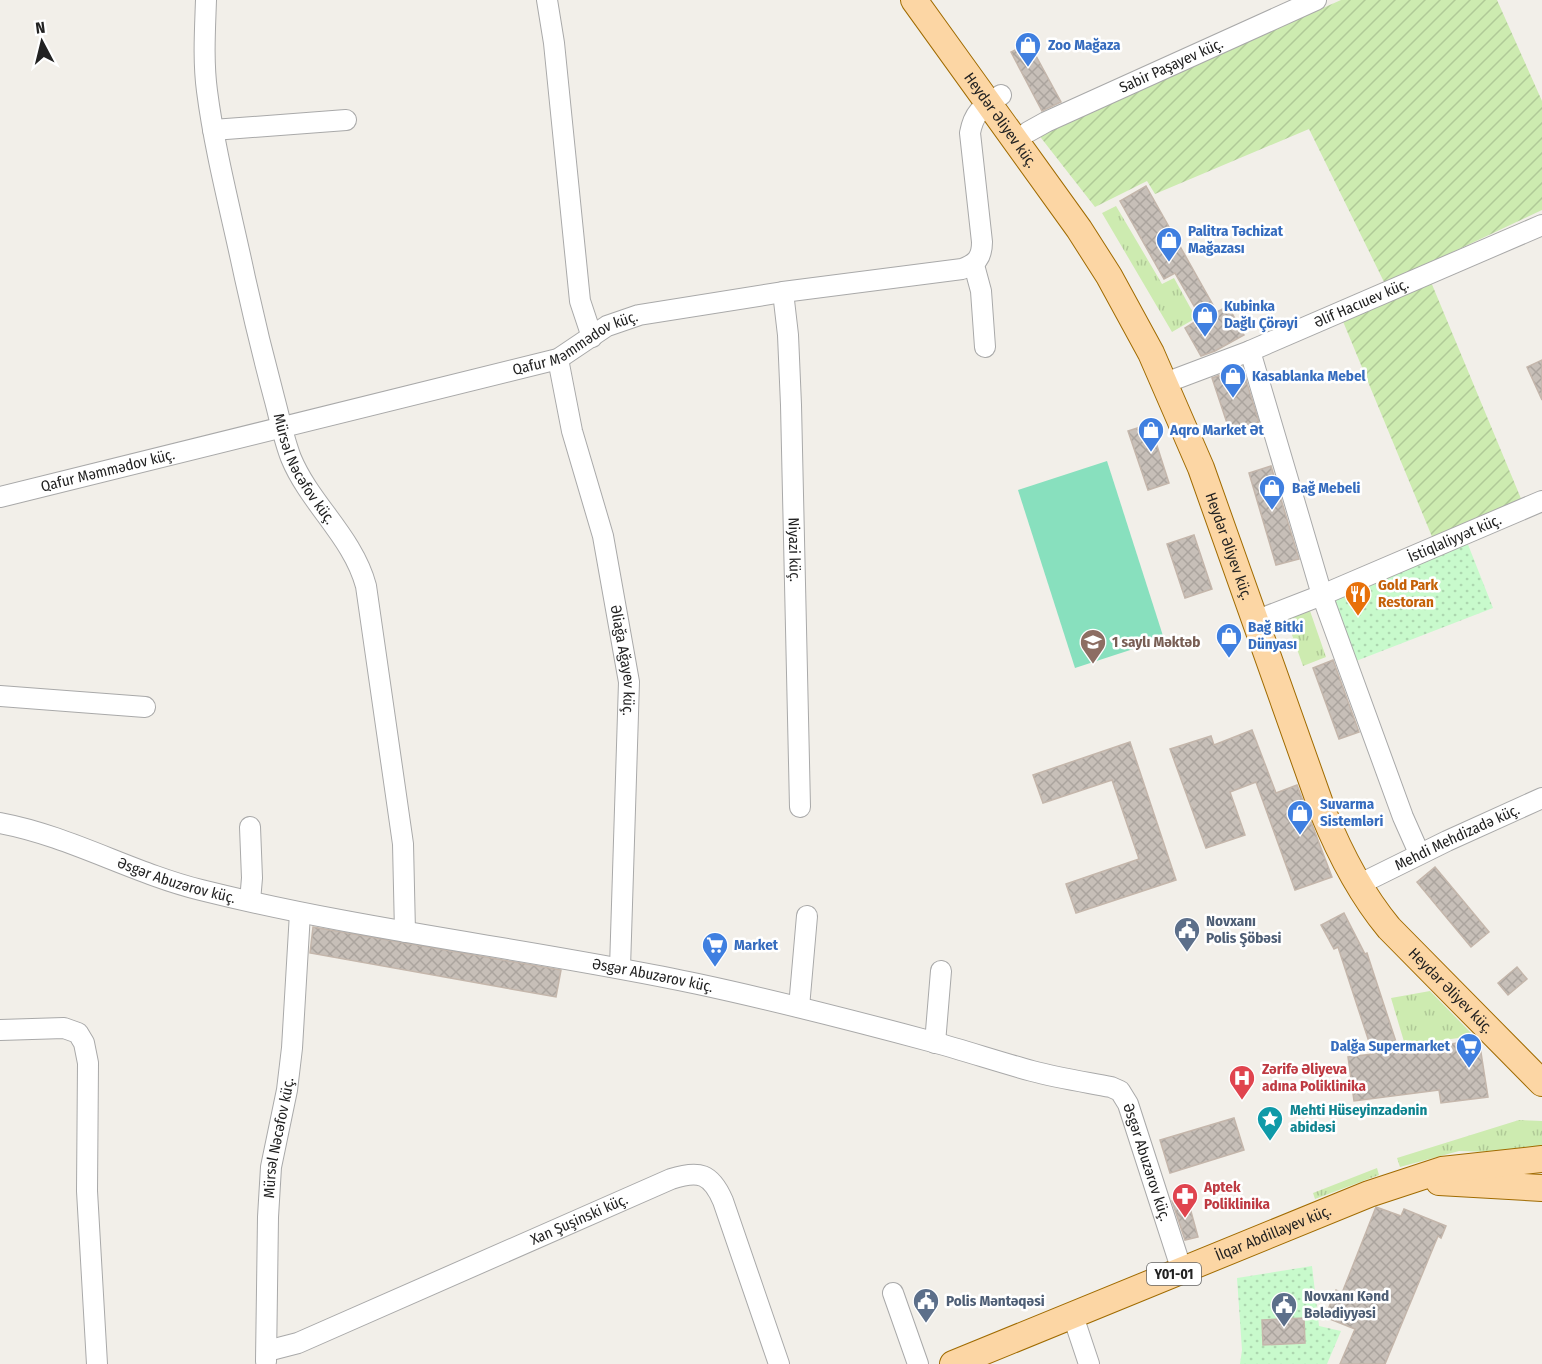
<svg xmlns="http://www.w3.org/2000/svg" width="1542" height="1364" viewBox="0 0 1542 1364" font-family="'Fira Sans Condensed',sans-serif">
<defs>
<pattern id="grass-tufts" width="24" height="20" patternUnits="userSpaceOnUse" patternTransform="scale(1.5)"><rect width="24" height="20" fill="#cdebb0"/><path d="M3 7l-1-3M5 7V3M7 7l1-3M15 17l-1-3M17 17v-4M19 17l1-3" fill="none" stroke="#b0c997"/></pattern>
<pattern id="park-dots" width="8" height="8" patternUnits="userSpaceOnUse" patternTransform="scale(1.5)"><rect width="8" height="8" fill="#c8facc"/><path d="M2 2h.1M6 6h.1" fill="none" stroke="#acd6af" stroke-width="1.8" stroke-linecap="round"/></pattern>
<pattern id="garden-furrows" width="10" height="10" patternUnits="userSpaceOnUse" patternTransform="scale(1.5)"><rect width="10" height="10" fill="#cdebb0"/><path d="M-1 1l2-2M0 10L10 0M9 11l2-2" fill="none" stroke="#b0c997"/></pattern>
<pattern id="building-cross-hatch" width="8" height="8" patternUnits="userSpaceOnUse" patternTransform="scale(1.5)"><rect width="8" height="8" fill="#c7bfb8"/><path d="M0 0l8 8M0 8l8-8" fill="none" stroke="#aba49e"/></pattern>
</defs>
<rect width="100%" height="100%" fill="#f2efe9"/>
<!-- grass -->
<path fill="url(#grass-tufts)" d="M1116,206L1162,284L1174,278L1196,318L1172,332L1102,213Z
M1309,608L1326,657L1303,666L1286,618Z
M1430,991L1474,1036L1405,1045L1391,998Z
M1519,1120L1542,1121V1150L1528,1153L1459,1151L1400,1167L1397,1158Z
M1377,1168L1379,1175L1315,1199L1313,1193Z"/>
<!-- park -->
<path fill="url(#park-dots)" d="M1467,542L1493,608L1356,661L1333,599Z
M1312,1266L1319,1326L1341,1331L1327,1364H1240L1242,1350L1237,1278Z"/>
<!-- garden -->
<path fill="url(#garden-furrows)" d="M1341,0H1497L1542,101V210L1385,284L1309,129L1155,194L1147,181L1095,207L1038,134Z
M1431,282L1522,501L1433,539L1342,319Z"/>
<!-- pitch -->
<path fill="#88e0be" d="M1107,461L1164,639L1075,668L1018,490Z"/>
<!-- building -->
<path fill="url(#building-cross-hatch)" stroke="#c4b6ab" stroke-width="1.5" d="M1029,43L1061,102L1042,111L1011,52Z
M1146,186L1217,312L1228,306L1244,335L1215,351L1201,356L1185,328L1201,318L1175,273L1164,279L1120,201Z
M1542,360V400L1527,367Z
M1242,367L1259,422L1230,432L1212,378Z
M1150,424L1169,483L1148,490L1128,431Z
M1271,466L1299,559L1276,565L1249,473Z
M1194,535L1212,589L1185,598L1167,544Z
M1333,660L1359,732L1339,739L1313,668Z
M1252,730L1276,793L1297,785L1332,877L1295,890L1256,782L1230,792L1245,835L1206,848L1170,749L1211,736L1214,745Z
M1130,742L1176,880L1076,913L1066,884L1139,859L1112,780L1043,803L1033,775Z
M1435,867L1489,932L1471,947L1417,882Z
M1344,913L1365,954L1367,953L1399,1051L1479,1040L1488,1097L1441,1103L1439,1090L1354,1101L1348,1057L1373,1054L1338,947L1334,949L1321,925Z
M313,927L561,970L556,997L310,953Z
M1517,967L1527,979L1508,995L1498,983Z
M1234,1118L1244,1150L1170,1173L1160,1140Z
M1187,1197L1198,1237L1185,1240L1172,1201Z
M1376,1207L1401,1216L1404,1209L1446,1226L1441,1238L1438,1236L1385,1364H1340L1355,1329L1325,1317L1336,1290L1342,1293Z
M1304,1318L1305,1343L1263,1345L1262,1320Z"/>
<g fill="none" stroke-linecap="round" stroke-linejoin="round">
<!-- minor casing -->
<g stroke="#a9a9a9" stroke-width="22">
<g id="minor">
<path id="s1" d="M206,0C205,30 203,61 207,91C215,153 232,216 245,278C254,319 264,360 275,401C280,420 284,440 291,458C310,504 353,537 366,586L403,844L405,932"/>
<path d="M547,0L554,43L580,301L592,337"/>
<path d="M213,130L346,120"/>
<path id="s2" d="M1028,132L1046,122L1316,0"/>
<path d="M974,265L981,291L985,347"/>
<path id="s3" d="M783,292L788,335L791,405L800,807"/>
<path d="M1250,351L1322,595L1403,817L1419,853"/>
<path id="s4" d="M558,359L572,431L603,536L629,682L620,968"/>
<path id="s5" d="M1165,383L1250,351L1542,225"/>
<path id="s6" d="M0,497L558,359L607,326L639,315L783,292L962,269C976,264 982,258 982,242L970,133C974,111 983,107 1001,95"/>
<path id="s7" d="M1255,621L1322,595L1542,501"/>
<path d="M0,696L145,707"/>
<path id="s8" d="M0,823C70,836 132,873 201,890C365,931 533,949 698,984C777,1001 855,1021 933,1042C966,1051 999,1062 1032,1071C1058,1078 1085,1082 1111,1087L1120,1091L1128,1104L1182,1271"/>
<path d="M250,827L252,878L250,901"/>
<path id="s9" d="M1358,885L1447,841L1542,798"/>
<path d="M799,1007L807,916"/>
<path d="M0,1030L64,1028L78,1033L84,1043L88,1063L87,1191L97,1364"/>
<path d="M935,1043L941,971"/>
<path d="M893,1293L918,1364"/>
<path d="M1073,1316L1089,1364"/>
<path id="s10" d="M267,1351L298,1343L671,1179C699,1170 711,1173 723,1201L779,1364"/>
<path id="s11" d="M266,1361L268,1217L271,1167L287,1090L292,1048L300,913"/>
</g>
</g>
<!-- major casing -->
<g stroke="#a06b00" stroke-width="28">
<g id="major">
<path id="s12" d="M914,0L1079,229L1109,276L1151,353L1201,468L1323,812C1340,854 1360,893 1389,928L1542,1083"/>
<path d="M1439,1182L1542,1188"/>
<path id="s13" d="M953,1364L1369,1194L1442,1170L1542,1159"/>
</g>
</g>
<!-- minor -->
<use href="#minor" stroke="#fff" stroke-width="20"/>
<!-- major -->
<use href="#major" stroke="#fcd6a4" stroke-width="26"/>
</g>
<!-- icons -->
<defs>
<g id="shop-pin" transform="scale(1.35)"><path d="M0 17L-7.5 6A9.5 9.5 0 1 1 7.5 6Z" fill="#3f7fe0" stroke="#fff"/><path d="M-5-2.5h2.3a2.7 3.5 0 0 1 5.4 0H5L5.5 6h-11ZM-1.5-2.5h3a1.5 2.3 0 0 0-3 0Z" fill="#fff"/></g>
<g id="restaurant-pin" transform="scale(1.35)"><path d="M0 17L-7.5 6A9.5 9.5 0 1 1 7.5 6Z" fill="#e8710a" stroke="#fff"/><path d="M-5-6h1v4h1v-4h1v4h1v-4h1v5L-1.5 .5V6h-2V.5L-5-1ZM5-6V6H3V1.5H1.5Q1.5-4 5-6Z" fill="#fff"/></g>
<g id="school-pin" transform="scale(1.35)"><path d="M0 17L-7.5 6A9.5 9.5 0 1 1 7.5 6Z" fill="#8d6e63" stroke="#fff"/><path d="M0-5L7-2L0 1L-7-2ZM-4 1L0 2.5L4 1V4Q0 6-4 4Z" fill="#fff"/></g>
<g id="civic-pin" transform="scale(1.35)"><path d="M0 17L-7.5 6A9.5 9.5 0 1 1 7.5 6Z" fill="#5c6f8a" stroke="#fff"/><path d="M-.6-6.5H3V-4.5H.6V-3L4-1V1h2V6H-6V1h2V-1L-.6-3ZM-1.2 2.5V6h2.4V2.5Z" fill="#fff"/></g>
<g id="supermarket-pin" transform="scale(1.35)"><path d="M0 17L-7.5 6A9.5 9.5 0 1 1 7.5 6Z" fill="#3f7fe0" stroke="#fff"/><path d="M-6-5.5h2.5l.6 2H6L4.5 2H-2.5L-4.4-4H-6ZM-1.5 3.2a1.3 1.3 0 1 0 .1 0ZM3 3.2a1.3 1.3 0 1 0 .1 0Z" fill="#fff"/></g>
<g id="hospital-pin" transform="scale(1.35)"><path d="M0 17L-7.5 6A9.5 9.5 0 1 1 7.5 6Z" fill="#e0444e" stroke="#fff"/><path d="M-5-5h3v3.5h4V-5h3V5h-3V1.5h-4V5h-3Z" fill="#fff"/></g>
<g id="sight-pin" transform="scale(1.35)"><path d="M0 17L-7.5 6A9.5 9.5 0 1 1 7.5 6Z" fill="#0f9aa8" stroke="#fff"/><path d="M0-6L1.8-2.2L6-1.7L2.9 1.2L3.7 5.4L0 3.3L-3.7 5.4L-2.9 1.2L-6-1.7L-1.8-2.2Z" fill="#fff"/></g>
<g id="pharmacy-pin" transform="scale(1.35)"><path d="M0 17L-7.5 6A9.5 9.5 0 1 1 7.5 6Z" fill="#e0444e" stroke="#fff"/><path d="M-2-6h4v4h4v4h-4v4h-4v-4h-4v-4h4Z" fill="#fff"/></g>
</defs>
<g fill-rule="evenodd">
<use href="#shop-pin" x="1028" y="45"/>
<use href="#shop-pin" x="1169" y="240"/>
<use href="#shop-pin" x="1205" y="315"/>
<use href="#shop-pin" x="1233" y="376"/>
<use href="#shop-pin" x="1151" y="430"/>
<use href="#shop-pin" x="1272" y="488"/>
<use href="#restaurant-pin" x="1358" y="594"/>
<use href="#shop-pin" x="1229" y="636"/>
<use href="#school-pin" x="1093" y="642"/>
<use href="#shop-pin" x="1300" y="813"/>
<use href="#civic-pin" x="1187" y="930"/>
<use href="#supermarket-pin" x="715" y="945"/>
<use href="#supermarket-pin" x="1469" y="1046"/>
<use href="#hospital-pin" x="1242" y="1078"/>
<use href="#sight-pin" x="1270" y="1119"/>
<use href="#pharmacy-pin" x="1185" y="1196"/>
<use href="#civic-pin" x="926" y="1301"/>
<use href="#civic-pin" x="1284" y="1305"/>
</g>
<g text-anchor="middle" stroke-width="5" stroke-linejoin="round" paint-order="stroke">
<!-- shield labels -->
<rect fill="#fff" stroke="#646464" stroke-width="1.5" x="1147" y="1263" width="54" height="22" rx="4.5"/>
<g font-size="14" font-weight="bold" fill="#222">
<text x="1174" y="1279">Y01-01</text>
</g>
<!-- shop labels -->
<g font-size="15" font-weight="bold" fill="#366cbe" stroke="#fff" text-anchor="start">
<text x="1048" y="50">Zoo Mağaza</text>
<text x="1188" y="236">Palitra Təchizat<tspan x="1188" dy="17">Mağazası</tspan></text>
<text x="1224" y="311">Kubinka<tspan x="1224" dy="17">Dağlı Çörəyi</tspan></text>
<text x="1252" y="381">Kasablanka Mebel</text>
<text x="1170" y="435">Aqro Market Ət</text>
<text x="1292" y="493">Bağ Mebeli</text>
<text x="1248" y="632">Bağ Bitki<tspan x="1248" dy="17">Dünyası</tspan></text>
<text x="1320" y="809">Suvarma<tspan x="1320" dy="17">Sistemləri</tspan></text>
<text x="734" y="950">Market</text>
<text x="1450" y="1051" text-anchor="end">Dalğa Supermarket</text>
</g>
<!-- street labels -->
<g font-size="15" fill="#222" stroke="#fff">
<text dy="5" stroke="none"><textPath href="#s2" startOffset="158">Sabir Paşayev küç.</textPath></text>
<text dy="5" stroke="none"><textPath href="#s12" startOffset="148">Heydər Əliyev küç.</textPath></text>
<text dy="5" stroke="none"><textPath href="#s5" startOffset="212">Əlif Hacıuev küç.</textPath></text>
<text dy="5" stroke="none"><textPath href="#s6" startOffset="597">Qafur Məmmədov küç.</textPath></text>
<text dy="5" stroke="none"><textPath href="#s1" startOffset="483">Mürsəl Nəcəfov küç.</textPath></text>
<text dy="5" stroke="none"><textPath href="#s6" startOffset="111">Qafur Məmmədov küç.</textPath></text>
<text dy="5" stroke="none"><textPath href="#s7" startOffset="216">İstiqlaliyyət küç.</textPath></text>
<text dy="5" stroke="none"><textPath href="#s12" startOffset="634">Heydər Əliyev küç.</textPath></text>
<text dy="5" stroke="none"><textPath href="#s3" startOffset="258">Niyazi küç.</textPath></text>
<text dy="5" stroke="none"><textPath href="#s4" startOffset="309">Əliağa Ağayev küç.</textPath></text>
<text dy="5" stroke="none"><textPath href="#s9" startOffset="110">Mehdi Mehdizadə küç.</textPath></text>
<text dy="5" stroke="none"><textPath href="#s8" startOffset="186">Əsgər Abuzərov küç.</textPath></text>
<text dy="5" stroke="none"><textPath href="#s8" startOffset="672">Əsgər Abuzərov küç.</textPath></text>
<text dy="5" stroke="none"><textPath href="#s12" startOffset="1138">Heydər Əliyev küç.</textPath></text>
<text dy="5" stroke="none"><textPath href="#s11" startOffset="224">Mürsəl Nəcəfov küç.</textPath></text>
<text dy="5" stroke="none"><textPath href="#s8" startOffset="1230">Əsgər Abuzərov küç.</textPath></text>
<text dy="5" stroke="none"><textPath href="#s10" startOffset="339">Xan Şuşinski küç.</textPath></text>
<text dy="5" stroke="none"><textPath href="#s13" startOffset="346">İlqar Abdillayev küç.</textPath></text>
</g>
<!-- food labels -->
<g font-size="15" font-weight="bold" fill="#c56008" stroke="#fff" text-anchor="start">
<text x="1378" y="590">Gold Park<tspan x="1378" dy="17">Restoran</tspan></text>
</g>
<!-- education labels -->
<g font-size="15" font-weight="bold" fill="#785e54" stroke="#fff" text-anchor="start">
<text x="1112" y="647">1 saylı Məktəb</text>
</g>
<!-- service labels -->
<g font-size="15" font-weight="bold" fill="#4e5e75" stroke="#fff" text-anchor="start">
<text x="1206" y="926">Novxanı<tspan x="1206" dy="17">Polis Şöbəsi</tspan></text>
<text x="1304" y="1301">Novxanı Kənd<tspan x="1304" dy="17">Bələdiyyəsi</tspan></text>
<text x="946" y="1306">Polis Məntəqəsi</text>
</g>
<!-- health labels -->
<g font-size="15" font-weight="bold" fill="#be3a42" stroke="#fff" text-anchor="start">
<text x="1262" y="1074">Zərifə Əliyeva<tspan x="1262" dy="17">adına Poliklinika</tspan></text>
<text x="1204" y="1192">Aptek<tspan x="1204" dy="17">Poliklinika</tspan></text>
</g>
<!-- culture labels -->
<g font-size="15" font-weight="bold" fill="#0d838f" stroke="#fff" text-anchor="start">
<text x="1290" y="1115">Mehti Hüseyinzadənin<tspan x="1290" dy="17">abidəsi</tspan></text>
</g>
</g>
<!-- north arrow -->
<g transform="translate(42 42) rotate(353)" stroke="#ffffff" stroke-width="4.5" paint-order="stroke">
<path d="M0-4.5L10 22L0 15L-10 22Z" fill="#222222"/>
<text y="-9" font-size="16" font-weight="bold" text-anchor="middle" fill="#222222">N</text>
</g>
</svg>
